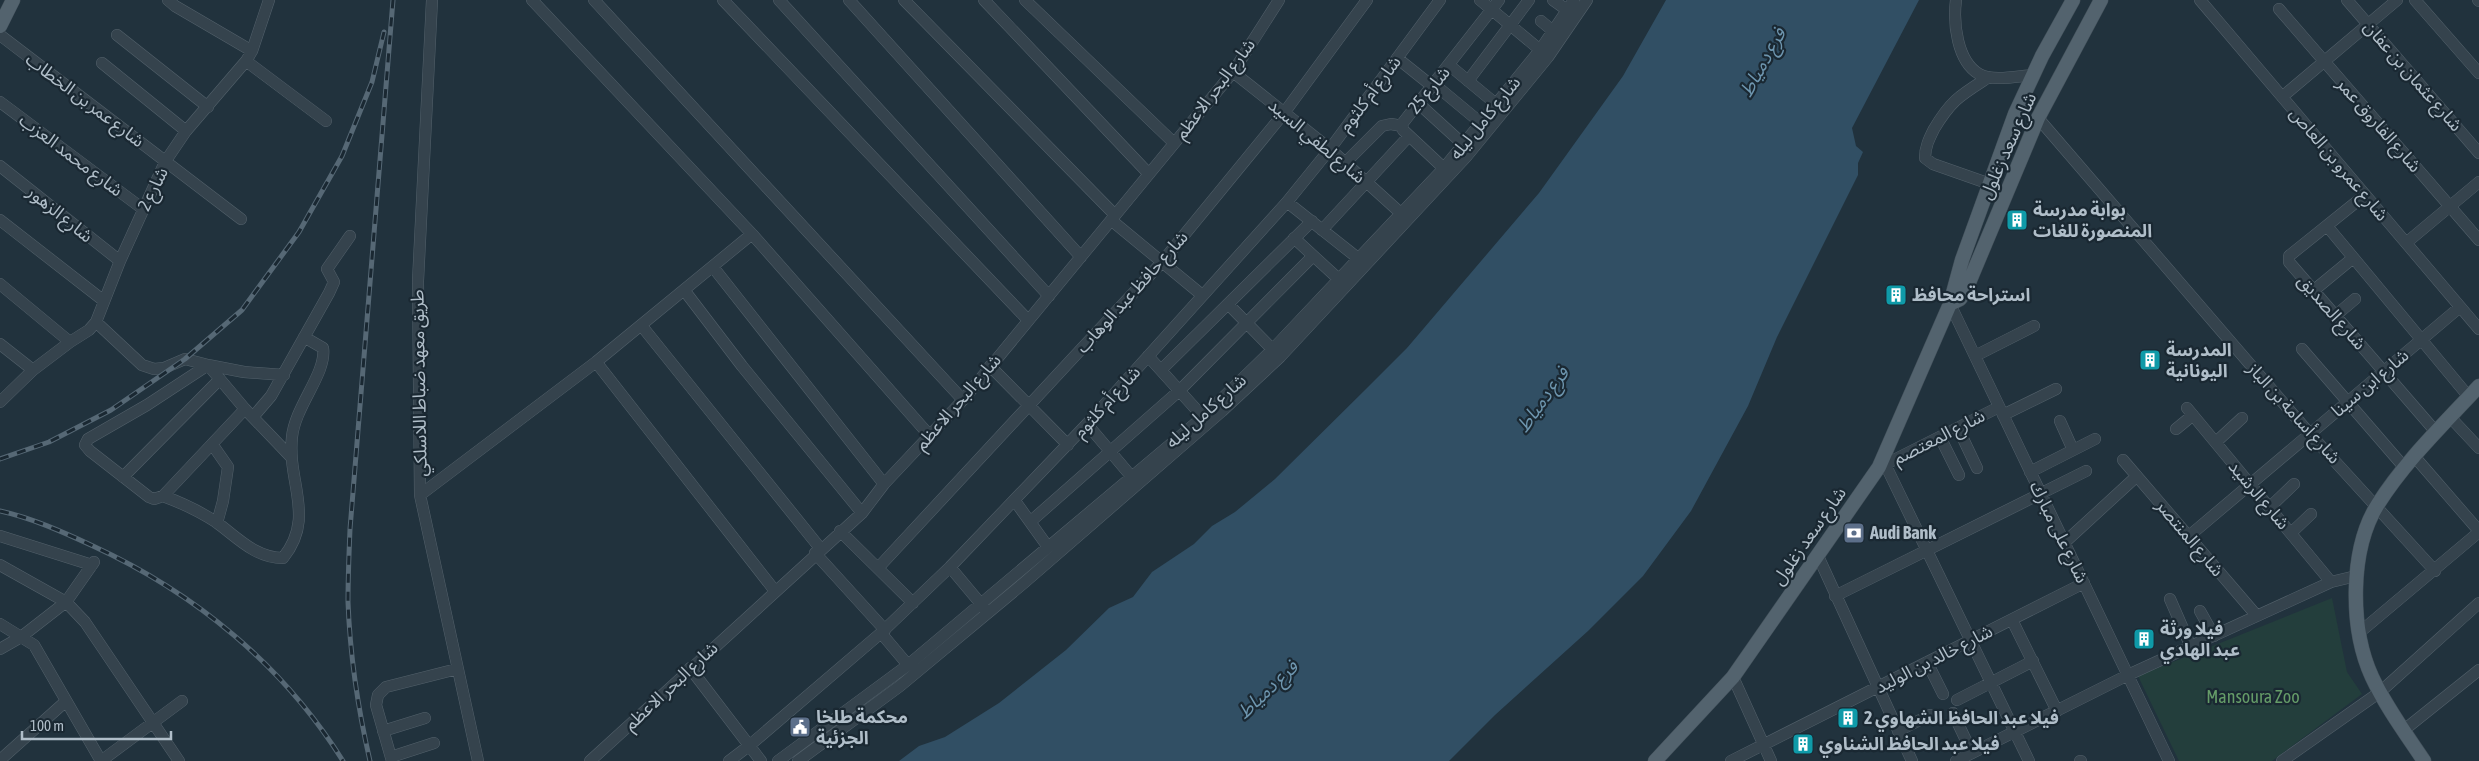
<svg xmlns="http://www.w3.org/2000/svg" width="2479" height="761" viewBox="0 0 2479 761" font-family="'Asap Condensed','Noto Sans Arabic',sans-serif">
<rect width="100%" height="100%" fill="#21323d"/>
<!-- green -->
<path fill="#233e3c" d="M2332,598L2347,672L2362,694L2272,761H2179L2138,676Z"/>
<!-- water -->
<path fill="#314f64" d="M1666,0H1919L1852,128L1856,146L1863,152L1858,163V175L1777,337L1748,406L1691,511L1643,576L1588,631L1495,715L1449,761H899L919,746L945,737L999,703L1066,650L1109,608L1133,597L1152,572L1194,544L1212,526L1235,512L1275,479L1366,389L1407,348L1539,193L1623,76Z"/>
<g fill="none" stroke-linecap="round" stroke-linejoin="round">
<!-- minor casing -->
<g stroke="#53616b" stroke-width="12">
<path id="minor" d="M168,0L175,6L252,51
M432,0L418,281L420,495L478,761
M532,0L752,234L930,436
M594,0L963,400
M723,0L1028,320
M779,0L1049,296
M849,0L1081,257
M904,0L1115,215
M984,0L1149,174
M1025,0L1174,143
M1480,0L1545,54
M1553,0L1567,10
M1956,0C1953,23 1957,61 1979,74C1993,82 2018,76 2033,75
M2200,0L2479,329
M2347,0L2479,153
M2415,0L2479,73
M2478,0L2479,1
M2279,9L2479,240
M1541,21L1553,31
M0,35L241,219
M117,35L208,107
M1397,58L1432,86
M246,61L326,121
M102,63L186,131
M1449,65L1496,104
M1233,72L1330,149L1405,217
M1989,77C1961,95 1952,99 1934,129C1929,139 1925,147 1925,158L1933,164L1990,184
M1468,81L1529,0
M1434,84L1481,123
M2282,97L2397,0
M0,102L143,209
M1418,103L1463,144
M2038,118L2310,434L2435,571
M1345,163L1382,126L1391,124L1402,126
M0,166L120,261
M1449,173L1403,130L1402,124L1499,0
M2365,195L2289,256V262L2436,432
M1287,202L1359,259
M0,220L104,301
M1111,220L1202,295
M2327,226L2469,397
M1322,230L1409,136
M1294,238L1344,284
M2406,243L2479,182
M713,267L884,484
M0,284L70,342
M684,290L742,366L862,513
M2313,291L2353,258
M1228,304L1277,354
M1950,304L2169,761
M2335,316L2355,299
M96,322L142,365L154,369L164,368L185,359L208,365L245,409L291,457
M641,325L820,548
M0,344L33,370
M2302,349L2404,467
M1148,356L1203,417
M1975,356L2034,326
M596,362L775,591
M990,366L1068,445
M1161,370L1312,221
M0,402L33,370L70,342L89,330L96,322L120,261L165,162L186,131L246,61L252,51L269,0
M2187,408L2331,582
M245,409L163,496L154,499L149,497L90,451L85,445L88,439L147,405L208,365L244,372L284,375
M2003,415L2056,389
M253,417L271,396L329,293L334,282L327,269L350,236
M2450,417L2479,448
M2060,421L2073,450
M1087,424L1136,482
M1958,428L1977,468
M2176,429L2193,415
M1940,437L1959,475
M2216,442L2242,418
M212,444L228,467L223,501L217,523
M2414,456L2479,531
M2123,460L2257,616
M1885,464L2029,761
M1880,467L1999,407
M2030,472L2095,439
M123,477L220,379
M420,495L596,362L752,234
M163,496C182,503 199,511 216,522C237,537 255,558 283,558C316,517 287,483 292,437C295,406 327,373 323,348L304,337
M1015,501L1048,547
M2270,507L2294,484
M1030,522L1179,391L1313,256
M840,531L913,603
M2291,533L2311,514
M0,536L92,565
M2189,536L2460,307
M2064,543L2137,476
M815,553L885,630
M1818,556L1912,761
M0,565L66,602L85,622L179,761
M950,567L986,610
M878,568L1162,262L1284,113L1367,0
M1835,596L2086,471
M2170,599L2191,647
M2200,611L2214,636
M2012,620L2057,711
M0,624L34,645L101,761
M2360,632L2479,532
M881,633L908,665
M0,649L21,637L66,602L94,562
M1927,662L1943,694
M690,668L761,761
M1733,677L1771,761
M1957,700L2033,661
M1953,713L1972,753
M2404,730L2479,670
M383,731L425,718
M1898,731L1930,715
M391,757L434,743
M0,760L65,702
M101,761L182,701
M392,761L376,705L378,695L386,687L457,669
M590,761L862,513L884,484L963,400L1233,72L1279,0
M729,761L750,745L881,633L950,567L1087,424L1287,202L1330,149L1440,0
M778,761L908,665L1203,417L1272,350L1444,168L1540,50L1574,0
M798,761L900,686L1025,582L1222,411L1280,357L1466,157L1548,57L1587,0
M1731,761L2084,583
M1956,761L2128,675L2331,582L2356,576
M2080,761H2081
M2282,761L2380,692L2479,603"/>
</g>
<!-- major casing -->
<g stroke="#414f59" stroke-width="15">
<path id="major" d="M0,26L13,0
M1950,304L1960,299L1965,292L2038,118L2101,0
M1655,761L1733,677L1879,467L1950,304L1962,260L2015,114L2042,56L2073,0
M2424,761C2406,734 2386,707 2372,677C2350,629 2349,550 2378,504C2406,460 2444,424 2479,386"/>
</g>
<!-- minor -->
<use href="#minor" stroke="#35434d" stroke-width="11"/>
<!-- major -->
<use href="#major" stroke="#53636e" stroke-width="14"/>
<!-- rail casing -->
<g stroke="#566875" stroke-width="5">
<path id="rail" d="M0,459L49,442L111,410L185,359L242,310L299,232L342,156L372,82L384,32
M0,511C32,518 63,532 93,546C195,593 283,665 343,761
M370,761C358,709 350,655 348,602C348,578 349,553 350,529L393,0"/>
</g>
<!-- rail -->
<use href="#rail" stroke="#1a2832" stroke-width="3" stroke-dasharray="9" stroke-linecap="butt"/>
</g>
<!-- icons -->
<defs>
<g id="building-square" transform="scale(1.125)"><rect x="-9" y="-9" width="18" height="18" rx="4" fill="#0f9aa8" stroke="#1a2832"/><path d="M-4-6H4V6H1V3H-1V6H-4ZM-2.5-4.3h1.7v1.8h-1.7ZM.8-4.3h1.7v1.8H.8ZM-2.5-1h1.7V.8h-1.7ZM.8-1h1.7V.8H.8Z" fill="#fff"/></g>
<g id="bank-square" transform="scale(1.125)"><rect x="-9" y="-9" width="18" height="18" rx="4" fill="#5c6f8a" stroke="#1a2832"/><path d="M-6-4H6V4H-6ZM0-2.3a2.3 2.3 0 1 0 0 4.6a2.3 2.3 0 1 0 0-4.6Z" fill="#fff"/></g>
<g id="civic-square" transform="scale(1.125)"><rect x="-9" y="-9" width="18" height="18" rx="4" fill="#5c6f8a" stroke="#1a2832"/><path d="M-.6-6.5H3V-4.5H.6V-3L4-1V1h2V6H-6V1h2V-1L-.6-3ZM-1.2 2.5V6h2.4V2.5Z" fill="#fff"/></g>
</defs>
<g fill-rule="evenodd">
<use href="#building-square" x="2017" y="220"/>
<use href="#building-square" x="1896" y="295"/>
<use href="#building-square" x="2150" y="360"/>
<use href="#bank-square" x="1854" y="533"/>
<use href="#building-square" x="2144" y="639"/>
<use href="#building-square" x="1848" y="718"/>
<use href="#civic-square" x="800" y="727"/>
<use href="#building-square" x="1803" y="744"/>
</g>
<g text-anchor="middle" stroke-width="4.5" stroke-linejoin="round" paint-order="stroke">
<!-- street labels -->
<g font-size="18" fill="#b0bec9" stroke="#1a2832">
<text transform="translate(2413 76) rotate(49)" y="6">شارع عثمان بن عفان</text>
<text transform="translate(1215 89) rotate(-53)" y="6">شارع البحر الاعظم</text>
<text transform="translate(1429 90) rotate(-51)" y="6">شارع 25</text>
<text transform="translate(1370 94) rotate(-53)" y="6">شارع أم كلثوم</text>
<text transform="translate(85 100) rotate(37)" y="6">شارع عمر بن الخطاب</text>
<text transform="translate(1485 118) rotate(-51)" y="6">شارع كامل ليله</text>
<text transform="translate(2379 125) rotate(49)" y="6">شارع الفاروق عمر</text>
<text transform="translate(1317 141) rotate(40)" y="6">شارع لطفي السيد</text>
<text transform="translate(2008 146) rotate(-66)" y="6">شارع سعد زغلول</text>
<text transform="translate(71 155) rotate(37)" y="6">شارع محمد العزب</text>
<text transform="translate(2339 164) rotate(50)" y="6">شارع عمرو بن العاص</text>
<text transform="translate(153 189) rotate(-64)" y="6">شارع 2</text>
<text transform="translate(60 214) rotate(39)" y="6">شارع الزهور</text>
<text transform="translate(1132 292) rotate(-48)" y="6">شارع حافظ عبد الوهاب</text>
<text transform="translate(2332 312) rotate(49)" y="6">شارع الصديق</text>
<text transform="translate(419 383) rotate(-91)" y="6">طريق معهد ضباط اللاسلكي</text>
<text transform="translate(2370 383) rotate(-40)" y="6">شارع ابن سينا</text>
<text transform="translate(958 402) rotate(-49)" y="6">شارع البحر الاعظم</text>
<text transform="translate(1107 402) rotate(-48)" y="6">شارع أم كلثوم</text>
<text transform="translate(1206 411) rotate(-42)" y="6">شارع كامل ليله</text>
<text transform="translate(2294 413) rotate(48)" y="6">شارع أسامة بن الباز</text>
<text transform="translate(1939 437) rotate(-27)" y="6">شارع المعتصم</text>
<text transform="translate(2259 495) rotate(50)" y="6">شارع الرشيد</text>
<text transform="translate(2059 532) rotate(64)" y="6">شارع على مبارك</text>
<text transform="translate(1809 536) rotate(-55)" y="6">شارع سعد زغلول</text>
<text transform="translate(2190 538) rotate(50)" y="6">شارع المنتصر</text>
<text transform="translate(1934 659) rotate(-27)" y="6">شارع خالد بن الوليد</text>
<text transform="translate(671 686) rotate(-43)" y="6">شارع البحر الاعظم</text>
</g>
<!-- poi labels -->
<g font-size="18" font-weight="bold" fill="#b0bec9" stroke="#1a2832" text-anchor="start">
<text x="2033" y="216">بوابة مدرسة<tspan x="2033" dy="21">المنصورة للغات</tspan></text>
<text x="1912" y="301">استراحة محافظ</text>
<text x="2166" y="356">المدرسة<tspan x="2166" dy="21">اليونانية</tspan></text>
<text x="1870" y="539">Audi Bank</text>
<text x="2160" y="635">فيلا ورثة<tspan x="2160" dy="21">عبد الهادي</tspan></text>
<text x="816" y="723">محكمة طلخا<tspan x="816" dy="21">الجزئية</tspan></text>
<text x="1864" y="724">فيلا عبد الحافظ الشهاوي 2</text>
<text x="1819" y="750">فيلا عبد الحافظ الشناوي</text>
</g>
<!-- park labels -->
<g font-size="18" fill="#659c68" stroke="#1a2832">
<text x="2253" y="703">Mansoura Zoo</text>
</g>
<!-- water labels -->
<g font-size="19" font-style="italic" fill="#6e96af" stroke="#1a2832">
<text transform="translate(1762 62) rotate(-61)" y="7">فرع دمياط</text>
<text transform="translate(1542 399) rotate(-54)" y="7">فرع دمياط</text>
<text transform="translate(1267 689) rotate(-43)" y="7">فرع دمياط</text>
</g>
</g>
<!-- scale -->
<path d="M22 731v8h149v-8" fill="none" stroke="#b0bec9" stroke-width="2.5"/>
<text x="30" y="731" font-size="15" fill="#b0bec9" stroke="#1a2832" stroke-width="4" paint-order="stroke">100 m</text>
</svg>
